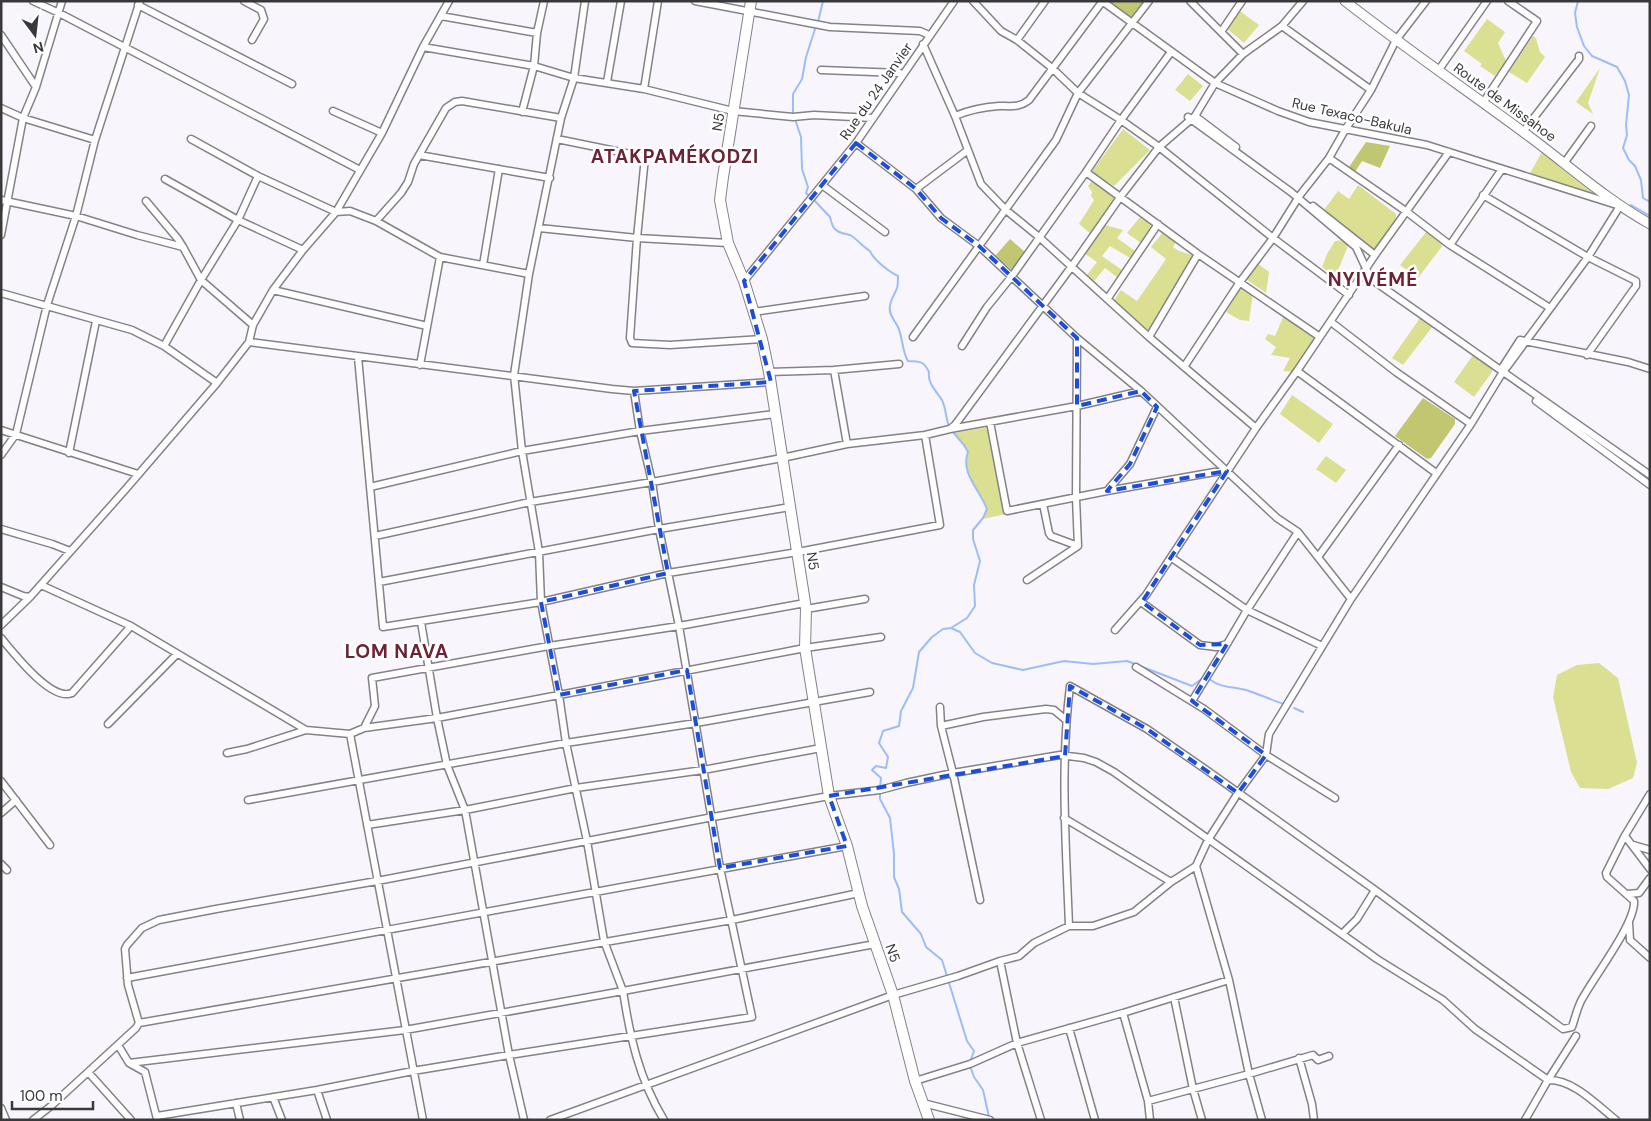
<svg xmlns="http://www.w3.org/2000/svg" width="1651" height="1121" viewBox="0 0 1651 1121" font-family="'DM Sans',sans-serif">
<rect width="100%" height="100%" fill="#f8f6fc"/>
<!-- green -->
<path fill="#dadf92" d="M1237,9L1259,25L1244,43L1224,26Z
M1487,19L1505,32L1498,43L1506,61L1495,76L1480,66L1482,64L1464,51Z
M1533,36L1536,38L1540,52L1545,57L1527,83L1509,72Z
M1600,68L1588,103L1593,114L1576,102Z
M1188,74L1203,86L1190,101L1175,90Z
M1123,129L1150,150L1114,186L1094,174L1093,170Z
M1543,150L1601,192L1589,195L1529,175Z
M1092,181L1116,197L1118,201L1092,235L1079,224L1094,200L1091,196L1092,192L1088,186Z
M1358,185L1396,214V218L1376,248L1372,249L1324,210L1338,191L1349,199Z
M1140,217L1151,225L1152,228L1141,243L1127,233Z
M1105,225L1123,230L1117,238L1135,251L1130,258L1110,246L1102,256L1122,270L1117,277L1105,268L1094,281L1087,275L1097,262L1084,253Z
M1427,231L1441,242L1443,245L1418,278L1400,265Z
M1163,232L1176,242L1173,247L1179,251L1195,256L1149,332L1114,300L1121,290L1137,301L1166,259L1151,247Z
M1351,239L1335,277L1322,267L1327,254L1335,241Z
M1257,263L1269,272L1266,293L1246,279Z
M1242,286L1253,294L1249,321L1240,320L1226,312Z
M1284,315L1314,336L1315,340L1294,372L1283,371L1290,358L1271,355L1276,347L1265,339L1268,334L1275,336Z
M1420,318L1433,326L1403,365L1392,358Z
M1473,355L1492,369V372L1474,397L1454,382Z
M1292,395L1333,424L1319,443L1280,414Z
M989,427L1006,514L983,519L988,509C980,489 960,474 968,452L964,445L954,433Z
M1326,456L1346,470L1336,483L1316,469Z
M1599,663L1618,678L1637,763L1633,778L1608,789L1580,788L1571,772L1553,697L1557,675L1577,665Z"/>
<!-- forest -->
<path fill="#c1c670" d="M1106,1H1144L1132,16H1126Z
M1366,142L1390,146L1380,168L1362,161L1355,172L1349,167Z
M1010,239L1025,252L1012,270L995,256Z
M1423,398L1455,419V424L1431,458L1427,459L1395,436Z"/>
<g fill="none" stroke-linecap="round" stroke-linejoin="round">
<!-- stream -->
<path stroke="#9dbdf6" stroke-width="2" d="M1578,1L1575,13L1577,27L1584,46L1592,56L1617,67L1625,81L1629,95L1626,125L1627,135L1623,148L1629,160L1635,166L1641,180L1643,198L1650,202
M818,22L823,1
M793,116V94L802,79L806,57L816,26
M795,119L801,137L802,169L808,187L806,193L810,197
M814,200L830,217C832,225 833,230 842,233C844,234 847,234 850,235C857,239 862,246 870,251C873,259 889,272 898,276C898,280 898,285 897,288C895,294 891,298 890,306C888,314 895,321 898,327C903,338 902,352 908,361C920,362 923,360 929,372C927,383 937,392 942,400C946,408 946,419 949,427
M1631,205L1650,216
M951,628L960,632L975,653L992,663L1023,670L1064,661L1093,664L1127,661L1192,686L1203,678
M1209,679C1223,689 1231,686 1246,690C1259,694 1271,700 1284,704
M1294,708L1303,712
M880,788L881,778L872,770L876,766L886,768L888,757L879,743L883,731L899,726L901,711L913,688L919,652L932,637L943,629L951,628L967,618L975,606L974,585L980,561L973,539V530L983,518L987,509C980,490 960,473 968,452L964,445L952,431
M880,793V799L890,818L894,854V877L899,889L902,912L921,934L926,947L942,960L967,1041L974,1051L970,1062
M970,1066L974,1077L983,1090L989,1117"/>
<!-- minor casing -->
<g stroke="#848288" stroke-width="9">
<path id="minor" d="M33,1L59,13L360,170
M244,1L261,10L264,19L252,40
M695,1L830,27L920,31L929,35
M973,1L1001,31L1017,40L1052,68L1078,93L1121,120L1159,147L1273,238L1349,295
M1102,1L1215,83L1278,111L1309,122L1427,145L1620,206L1588,257L1501,375L1471,424L1351,599L1269,734L1266,755L1238,793L1208,840L1196,866L1229,980L1249,1074L1262,1120
M1190,1L1243,54
M138,5L292,84
M441,16L537,33
M1282,26L1371,90
M1221,32L1242,1
M1,35L36,87
M1017,40L1045,1
M923,44L955,116L981,184L1006,210L1039,237L1149,337L1256,428
M423,47L534,66L574,78L644,89L733,111L793,117L814,115L873,118
M821,70L900,73L902,75
M1438,71L1487,1
M607,82L621,1
M644,89L658,1
M1483,103L1537,21L1508,1
M1,108L23,118L95,140
M333,111L382,133
M522,112L534,66L537,33L544,1
M955,116C969,110 984,107 999,106C1011,106 1019,108 1029,100L1102,2
M1195,116L1236,147
M1188,117L1291,192L1356,247L1371,279L1650,475
M1523,132L1579,59V56
M191,139L258,176L336,212L350,211L376,221L440,257L529,274
M557,139L645,157L637,238L630,338L632,343L670,345L762,339
M856,143L916,189L941,218L979,246L1077,338L1141,391L1277,518L1298,532L1351,599
M419,155L550,178
M1329,158L1407,212L1450,245L1550,308
M1565,162L1591,126
M1086,172L1198,254L1320,337
M165,179L238,220L303,250
M822,185L885,232
M916,189L968,150
M1483,195L1588,257L1636,281V286L1587,355
M1,200L76,216L137,235L183,247L201,280L253,325
M146,201L178,239L183,247
M1313,206L1375,255
M376,221L401,193L408,182L414,164L446,108L455,102L462,101L561,118
M539,228L637,238L728,243
M1,235L23,118L36,87L62,1
M1450,245L1502,169
M483,265L499,169
M744,281L856,143L954,1
M273,290L427,326
M1,293L132,330L164,346L217,383
M1108,298L1158,224
M753,312L865,296
M1331,322L1396,372L1471,424
M913,337L1056,140L1078,93L1149,1
M1149,337L1198,254
M249,342L612,389L634,391L771,382
M164,346L201,280L238,220L258,176
M962,346L987,307L1012,276L1086,172L1121,120L1171,52
M358,357L383,627L541,602L668,573L798,552L940,525L925,435
M420,365L440,257
M1184,367L1240,282L1273,238L1300,195L1329,158L1345,130L1371,90L1396,40L1426,1
M1502,368L1520,340L1628,362L1650,369
M834,370L847,444
M1297,371L1436,473
M769,372L834,370L899,364
M1536,401L1650,485
M990,422L1007,511L1107,491L1226,470
M951,428L955,425L1072,266L1121,196L1159,147L1195,116L1215,83L1243,54L1282,26L1303,1
M1,430L138,474
M69,453L96,321
M1,455L16,434L47,305L76,216L95,140L140,1
M370,487L522,451L640,431L775,414
M1107,491L1130,464L1157,407
M1043,504L1049,533L1051,536L1078,546
M1,529L52,544L70,551
M375,536L530,502L652,482L782,458L847,444L925,435L950,429L1077,406L1141,391
M1318,557L1399,445
M1172,558L1247,610L1322,646
M1027,580L1078,546L1076,498L1077,338
M379,582L659,529L790,507
M41,585L131,626L306,730L350,734L364,728L437,718L559,695L541,602L539,552L522,451L514,375L529,274L561,118L574,78L585,1
M1,587L23,596L30,597
M1141,602L1200,645L1216,647L1227,644L1247,610L1298,532
M806,609L865,599
M421,622L437,718L447,765L465,810L509,1055L524,1120
M1,625L30,597L125,490L217,383L249,342L253,325L273,290L303,250L336,212L382,133L423,47L449,1
M1115,630L1146,595L1256,428L1297,371L1375,255L1449,152
M1,638C14,653 51,702 72,693L131,626
M1136,667L1204,709L1266,755L1335,798
M1192,701L1227,644
M940,707L941,726
M108,724L177,654
M364,728L375,706L372,678L549,646L679,626L805,603
M350,734L423,1120
M227,753L247,749L306,730
M1,781L50,845
M248,800L566,743L696,723L870,692
M1,813L16,800
M1064,818L1171,882
M367,825L465,810L576,788L703,770L821,748
M1625,836L1650,869
M1633,845L1650,850
M1,864L7,870
M1627,894L1639,893L1650,878
M980,900L953,773L941,726L983,717L1046,709L1054,710L1066,720
M1629,923L1630,940L1650,958
M1069,926C1066,846 1060,766 1070,686L1147,729L1205,769L1375,890L1563,1029L1572,1027C1575,1018 1577,1009 1581,1001C1593,978 1636,923 1634,901L1607,877L1606,873L1624,837L1650,794
M1343,933L1357,919L1375,890
M875,944L623,991L604,941L587,841L566,743L559,695L805,648L881,637
M1000,961L1019,956L1034,943L1069,926H1093L1134,912L1171,882L1196,866
M127,978C367,934 607,888 847,846
M1174,997L1193,1089L1202,1120
M1123,1013L1148,1101L1150,1120
M139,1023L128,985L125,949L127,945L142,928L159,920L216,909L377,881L713,817L829,796L880,790L906,783L953,773L1060,755L1084,758L1096,762L1114,772L1377,959L1443,1000L1475,1029L1548,1080C1573,1079 1597,1105 1616,1120
M1069,1028L1095,1120
M118,1045L129,1063L145,1072L157,1119
M1299,1058L1312,1104L1314,1120
M129,1063L405,1030L623,991C630,1037 639,1079 664,1120
M88,1072L131,1120
M915,1081L970,1064L1017,1043L1123,1013L1229,980
M317,1090L327,1120
M273,1097L282,1120
M1148,1101L1249,1074L1313,1055L1318,1060L1329,1056
M236,1103L240,1120
M923,1103L990,1120
M1,1108L6,1120
M157,1116L317,1090L413,1071L509,1055L752,1017L720,868L679,626L659,529L652,482L640,431L634,391
M33,1120L51,1106L136,1028L139,1023L732,920L859,893
M550,1120L893,995L958,976L1000,961L1017,1043L1041,1120
M1525,1120L1548,1080L1576,1036"/>
</g>
<!-- secondary casing -->
<g stroke="#848288" stroke-width="11">
<path id="secondary" d="M1345,1C1405,48 1468,91 1530,137C1569,166 1607,200 1650,224"/>
</g>
<!-- primary casing -->
<g stroke="#848288" stroke-width="12">
<path id="primary" d="M751,1L723,177L720,200L728,243L744,281L762,339L769,372L806,609L805,648L829,796L847,846L862,906L893,995L915,1081L929,1120"/>
</g>
<!-- minor -->
<use href="#minor" stroke="#fff" stroke-width="6"/>
<!-- secondary -->
<use href="#secondary" stroke="#fff" stroke-width="9"/>
<!-- primary -->
<use href="#primary" stroke="#fff" stroke-width="10"/>
</g>
<!-- marked area -->
<path fill="none" stroke="#1d4ed8" stroke-width="4" stroke-dasharray="10 6" stroke-linejoin="round" d="M856,143L916,189L941,218L979,246L1077,338V406L1141,391L1157,407L1130,464L1107,491L1227,471L1142,602L1200,645L1227,644L1192,701L1266,755L1238,793L1147,729L1070,686L1065,756L829,796L847,846L720,868L687,670L559,695L541,602L668,573L634,391L771,382L744,281Z"/>
<g text-anchor="middle" stroke-width="5" stroke-linejoin="round" paint-order="stroke">
<!-- street labels -->
<g font-size="14" fill="#39383b" stroke="#fff">
<text transform="translate(876 91) rotate(-55)" y="5">Rue du 24 Janvier</text>
<text transform="translate(1505 102) rotate(36)" y="5">Route de Missahoe</text>
<text transform="translate(1352 116) rotate(13)" y="5">Rue Texaco-Bakula</text>
<text transform="translate(718 122) rotate(-81)" y="5">N5</text>
<text transform="translate(813 561) rotate(82)" y="5">N5</text>
<text transform="translate(893 953) rotate(71)" y="5">N5</text>
</g>
<!-- district labels -->
<g font-size="19" font-weight="bold" letter-spacing="1" fill="#6a2435" stroke="#fff">
<text x="675" y="163">ATAKPAMÉKODZI</text>
<text x="1373" y="286">NYIVÉMÉ</text>
<text x="397" y="658">LOM NAVA</text>
</g>
</g>
<!-- border -->
<rect width="1651" height="1121" fill="none" stroke="#39383b" stroke-width="5"/>
<!-- north arrow -->
<g transform="translate(35 35) rotate(165)" stroke="#ffffff" stroke-width="4" paint-order="stroke">
<path d="M0-4L9 19L0 12L-9 19Z" fill="#39383b"/>
<text y="-8" font-size="14" font-weight="bold" text-anchor="middle" fill="#39383b">N</text>
</g>
<!-- scale -->
<path d="M12 1101v8h81v-8" fill="none" stroke="#39383b" stroke-width="2.5"/>
<text x="20" y="1101" font-size="15" fill="#39383b" stroke="#ffffff" stroke-width="4" paint-order="stroke">100 m</text>
</svg>
